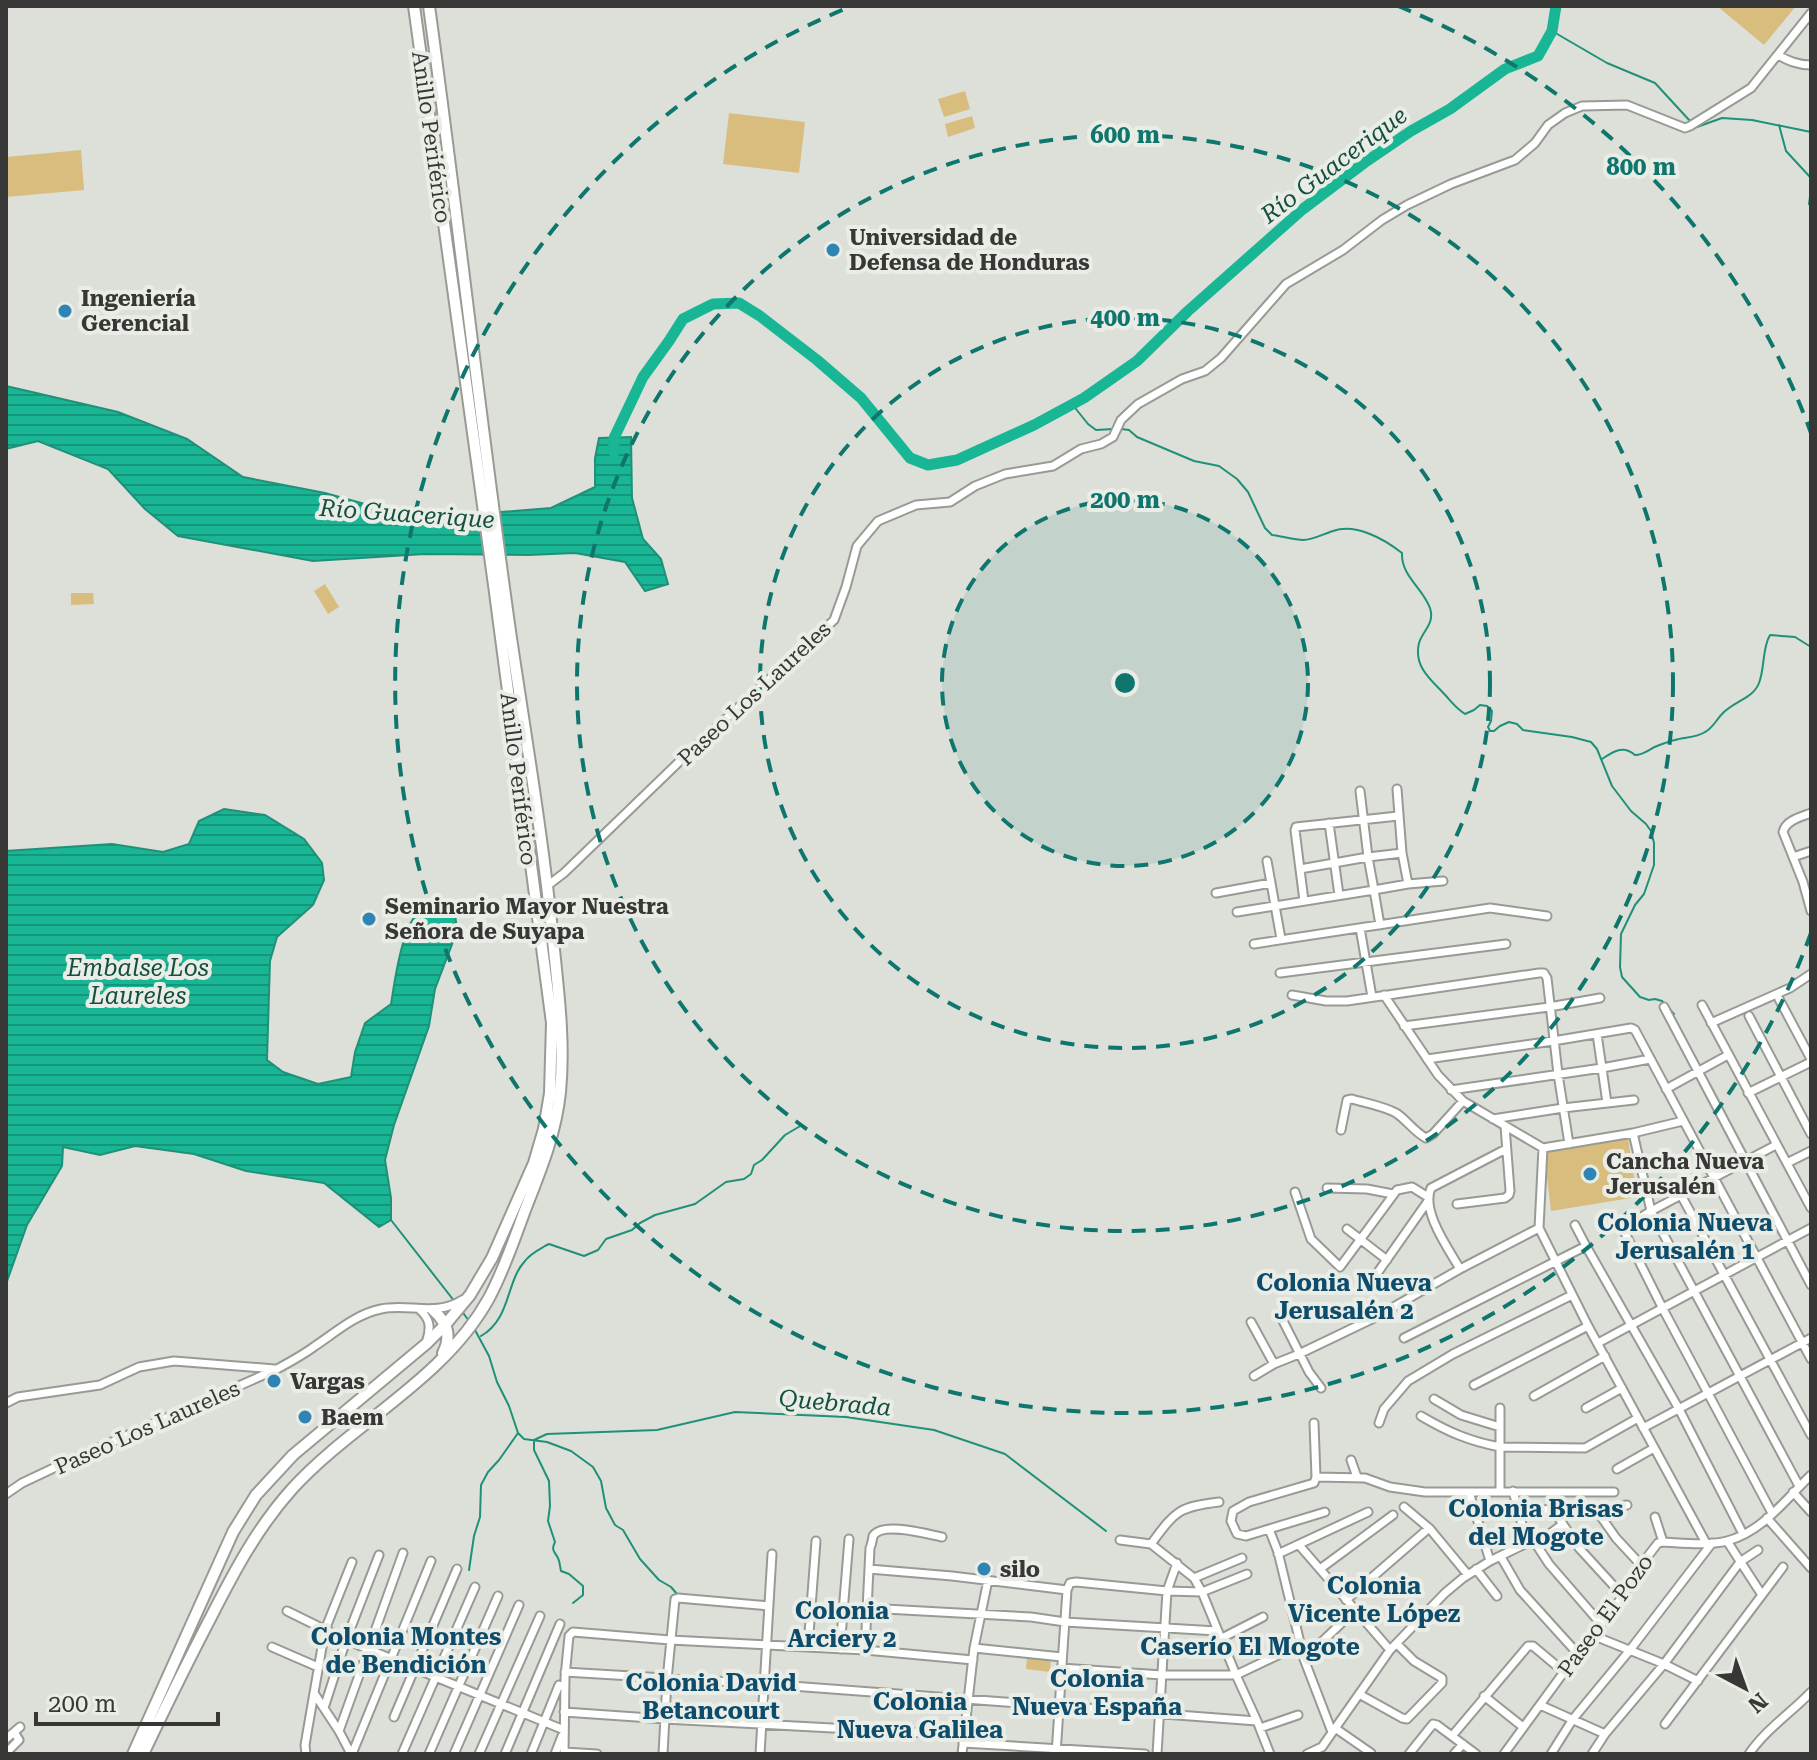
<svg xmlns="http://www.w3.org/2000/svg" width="1817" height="1760" viewBox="0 0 1817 1760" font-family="'Roboto Serif',serif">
<defs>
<pattern id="water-rules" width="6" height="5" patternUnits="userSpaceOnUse" patternTransform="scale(2)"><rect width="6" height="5" fill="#18b695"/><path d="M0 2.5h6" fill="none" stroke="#16957a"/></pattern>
</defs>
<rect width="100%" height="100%" fill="#dce0d9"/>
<!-- garden -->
<path fill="#d8bd7f" d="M1717,6H1796L1764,45Z
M965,91L970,109L944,117L938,99Z
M729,113L805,122L799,173L723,164Z
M972,116L975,128L948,137L945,124Z
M81,150L84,190L6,197V157Z
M325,584L339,607L328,614L314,591Z
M71,593H93L94,604L71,605Z
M1628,1138L1637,1197L1551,1211L1544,1152Z
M1027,1657L1051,1659L1050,1672L1026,1669Z"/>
<!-- water -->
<path fill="url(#water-rules)" stroke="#219078" stroke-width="2" d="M6,386L118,412L187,439L243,477L325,493L394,512L440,517L551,508L595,487V458L599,438L631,437L632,498L643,539L661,559L668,584L645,591L625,562L575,553L528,555L425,554L313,561L178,536L145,509L108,469L38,441L6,449Z
M224,809L265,815L304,839L322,863L324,880L313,905L277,937L270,961L267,1060L283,1072L318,1084L351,1077L355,1052L365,1023L391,1004C395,981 403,905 434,902C438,901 442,903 446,903L455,914L457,931L435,989L429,1026L394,1125L385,1160L391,1198V1220L379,1227L324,1183L246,1171L194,1154L135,1146L100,1155L63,1147L62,1166L27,1225L6,1284V851L112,844L163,852L189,844L199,821Z"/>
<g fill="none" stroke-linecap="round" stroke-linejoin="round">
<!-- stream -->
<path stroke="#219078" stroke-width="2" d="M1552,31L1607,63L1655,83L1690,121
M1695,125L1697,127L1722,118L1752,120L1811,132
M1779,125L1786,151L1810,177L1811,181
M1811,190L1809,204L1811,206
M1072,404L1088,424L1096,430L1113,429
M1121,429L1129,430L1137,437L1194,461L1219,466L1237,479L1248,492L1265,528L1272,535C1281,536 1295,540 1303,540C1313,540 1323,534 1333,531C1356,523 1384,539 1402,553C1401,576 1423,588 1430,608C1435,624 1423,630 1419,643C1413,668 1433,681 1447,697C1453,704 1457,709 1465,714L1474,710L1480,705L1487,706L1492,711L1491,721L1488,727L1490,731H1494L1500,726L1509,722L1517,724L1523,730L1572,737L1591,742L1597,749L1612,786L1631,811L1646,824L1651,831L1654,843V865L1644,894L1635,905L1621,934L1620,967L1622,977L1640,997L1649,1000L1655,999L1662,1001L1674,1014
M1602,759C1614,751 1623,745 1635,755C1644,755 1649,749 1657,746C1663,744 1669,741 1675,740C1685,737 1696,738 1705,732C1713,728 1716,720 1722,714C1733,701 1753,699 1759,683C1765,668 1762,648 1770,635L1795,637L1811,647
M391,1220L455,1302
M461,1310L469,1321
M475,1330L489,1356L497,1382L509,1406L518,1433L524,1439L547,1442L571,1451L593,1467L601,1481L606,1508L615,1525L623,1530L640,1559L659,1580L671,1587L677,1594
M481,1336C511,1319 506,1281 525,1261C530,1254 538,1250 545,1246L549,1244L584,1256L598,1250L606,1239L632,1230L640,1223L655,1215L695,1204L726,1182L744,1179L751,1174L754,1165L762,1160L785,1135L802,1125
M534,1440L547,1434L657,1430L735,1412L846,1417L934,1430L1005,1454L1106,1531
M534,1442V1450L549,1481L550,1506L548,1521L555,1542C551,1550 554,1551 558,1558C560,1562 560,1567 561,1571L569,1574L583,1586V1595L573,1603
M469,1570L474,1536L480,1517L481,1485L488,1472L499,1460L518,1433"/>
<!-- river -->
<path stroke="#18b695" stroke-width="11" d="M614,452V438L643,377L669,341L683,319L713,304L739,303L760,316L817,360L861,398L910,458L928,465L957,460L1034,425L1084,398L1137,361L1188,311L1303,209L1364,163L1411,131L1450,109L1505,69L1538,56L1552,31L1556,6"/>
<!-- minor casing -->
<g stroke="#979b94" stroke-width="11">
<path id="minor" d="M1778,55C1789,61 1798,65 1811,65
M1397,789L1402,853L1408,884
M1811,813C1801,817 1786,820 1783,832L1803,882L1811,911
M1329,823L1339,895
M1402,853L1368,857L1374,890L1408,884L1443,881
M1793,857L1811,851
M1267,861L1271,883
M1300,869L1368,857L1360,791
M547,886L564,873L681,760L834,620L846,587L857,546L878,521L916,505L950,502L975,486L1005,474L1053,466L1081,449L1101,444L1113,437L1121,420L1138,404L1182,379L1205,371L1221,358L1286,284L1343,250L1382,220L1407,205L1451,184L1515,160L1535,143L1548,125L1565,113L1582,106L1627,105L1685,128L1690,126L1751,88L1811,13
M1216,893L1271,883L1281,939
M1304,901L1295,830L1296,827L1398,816
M1237,912L1374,890L1380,925
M1360,928L1372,997
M1254,944L1490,908L1547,916
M1280,973L1506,944
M1292,995L1326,1001H1347L1539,973H1544L1547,978L1558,1074L1569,1144
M1384,995L1438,1075L1463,1101L1543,1148L1539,1228L1588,1326L1706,1543
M1779,999L1811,1059
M1702,1005L1811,1208
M1664,1007L1811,1285
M1749,1016L1811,1134
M1711,1023L1790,988L1811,974
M1404,1026L1549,1007L1600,998
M1597,1034L1607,1103
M1427,1059L1553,1041L1631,1028L1635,1030L1811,1359
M1666,1089L1728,1055
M1451,1090L1602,1068L1650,1059
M1748,1093L1811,1062
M1493,1119L1563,1108L1634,1100
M1341,1130L1347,1100L1352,1099C1365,1103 1383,1106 1396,1113C1407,1120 1414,1132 1426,1138L1433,1134L1463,1101
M1633,1133L1651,1211L1799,1486
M1543,1148L1633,1133L1683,1121
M1787,1163L1811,1151
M1327,1188L1367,1189L1393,1194
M1295,1192L1311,1239L1340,1267L1397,1190L1412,1187L1428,1197
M1681,1195L1811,1435
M1457,1204L1505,1198L1509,1195L1510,1191L1505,1126
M1575,1225L1586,1246
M1347,1229L1387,1260
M1460,1269C1448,1248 1421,1211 1431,1188L1506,1149
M1376,1275L1428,1201
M419,1309C430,1319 431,1326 427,1340
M1281,1317L1309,1372L1321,1388
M1251,1322L1274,1364
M1404,1338L1586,1246L1679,1409L1743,1534
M1598,1343L1811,1228
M1254,1376L1274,1364L1299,1354L1376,1317L1460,1269L1539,1228
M1474,1385L1588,1326
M1534,1396L1605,1356
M1434,1399L1461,1415L1500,1427
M6,1403L18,1397L100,1385L139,1367L174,1361L275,1369
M1586,1408L1622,1388
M1421,1416C1448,1432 1469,1441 1500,1447V1408
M1314,1423L1316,1477
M1379,1423L1384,1409L1408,1381L1453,1354L1572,1295
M1643,1428L1811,1338
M1351,1460L1357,1477
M1617,1469L1654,1448
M1513,1491L1527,1543
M1469,1492L1490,1561
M1500,1492V1447L1585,1448L1638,1418
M1793,1492L1811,1512
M6,1494L22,1483L58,1466L277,1369C290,1362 303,1355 315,1346C336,1332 356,1314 381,1309C409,1303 436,1317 462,1300
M1404,1507L1430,1529L1468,1575
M1518,1509L1597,1511L1627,1505
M1554,1511L1579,1548L1623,1596
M1597,1511L1616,1538L1641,1565
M1325,1512L1246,1536L1237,1534L1231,1521L1233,1511L1249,1502L1314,1483L1316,1477L1365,1478L1390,1487L1425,1492H1614
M1772,1513L1663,1309L1625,1233L1626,1229L1629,1225L1651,1211L1776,1145
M1655,1517L1663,1542
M1767,1518L1811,1568
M1269,1529L1278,1552L1304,1659L1332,1732
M1120,1540L1151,1544L1194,1578L1202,1592L1236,1675L1257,1721L1270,1754
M1727,1541L1762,1595
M1151,1544C1175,1512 1177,1507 1219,1502
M1536,1544L1549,1564L1601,1624
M1299,1545L1390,1650
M1278,1554L1368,1512
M1501,1557L1520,1590L1578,1654
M869,1569L952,1576L1067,1590L1070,1583L1076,1582L1167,1591L1202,1592L1247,1574
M1320,1569L1393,1515
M1476,1569L1497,1596
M1194,1578L1242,1558
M1346,1600L1429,1528
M867,1608L1031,1617L1065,1622L1217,1631
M287,1611L346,1640L564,1730
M1592,1635L1664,1664L1698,1681
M1220,1639L1263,1617
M272,1647L318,1667
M808,1647L816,1541
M974,1648L1062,1657
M840,1649L849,1539
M865,1650L870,1548C871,1547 873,1537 873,1536C882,1521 927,1534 942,1537
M1304,1659L1355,1610
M1061,1668L1162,1675H1236L1278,1655
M565,1672L765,1684L1257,1721
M1359,1694L1402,1718L1407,1719L1442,1683V1678L1414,1661L1397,1644
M1484,1696L1523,1727
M1540,1705L1605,1734
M324,1708L346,1640L379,1555
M564,1712L665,1719L964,1735
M394,1717L457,1569
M1665,1724L1783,1567
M1260,1728L1298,1715
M1335,1728L1371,1753
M339,1731L403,1553
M1452,1736L1528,1646H1533L1564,1672
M6,1739L20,1727
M963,1743L1145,1754
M564,1752L597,1754
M6,1753L19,1740L14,1732
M306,1754L305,1745L314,1693
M351,1754L339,1731L314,1693L325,1630L352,1562
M352,1754L431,1561
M402,1754L475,1587
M429,1754L498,1596
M454,1754L519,1605
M479,1754L540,1616
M505,1754L560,1624
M531,1754L559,1685
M555,1754L562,1736
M564,1754L565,1677L569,1636L573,1632L670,1640L865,1650L973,1660
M663,1754L667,1680L675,1599L678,1598L769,1606
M760,1754L772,1554
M962,1754L974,1648L988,1580
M1056,1754L1067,1590
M1157,1754L1167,1591L1177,1563
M1307,1754L1322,1747L1390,1650L1445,1593L1463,1578L1490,1561L1527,1543L1536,1544L1563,1524
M1409,1754L1433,1724L1437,1725L1476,1754
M1454,1754L1463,1744
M1504,1754L1564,1672L1623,1596L1641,1565L1658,1543L1663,1542C1683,1543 1706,1546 1727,1541C1762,1532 1786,1499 1811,1475
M1551,1754L1573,1719L1630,1650L1712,1543
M1592,1754L1605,1734L1664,1664L1740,1562L1758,1550
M1749,1754C1765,1730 1791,1713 1811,1692"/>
</g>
<!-- highway casing -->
<g stroke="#979b94" stroke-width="14">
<path id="highway" d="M433,1310C447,1322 452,1336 443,1353
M133,1754L233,1532L256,1495L293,1455L426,1344L445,1325L470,1295L492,1258L534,1163L544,1129L550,1093L552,1023L494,585L414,6
M143,1754C165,1708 187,1663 211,1617C234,1572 257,1528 292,1489C353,1422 444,1380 489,1298C504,1270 514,1240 525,1210C540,1172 556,1133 560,1092C565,1041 558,990 553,940C543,839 526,739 511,638C481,428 458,217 429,6"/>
</g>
<!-- minor -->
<use href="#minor" stroke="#fff" stroke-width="7"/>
<!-- highway -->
<use href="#highway" stroke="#fff" stroke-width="10"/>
</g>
<!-- distance rings -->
<circle cx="1125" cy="683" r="183" fill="#0f766e" fill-opacity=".12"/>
<g fill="none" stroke="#0f766e" stroke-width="4" stroke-dasharray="14 10">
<circle cx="1125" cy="683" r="183"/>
<circle cx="1125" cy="683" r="365"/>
<circle cx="1125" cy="683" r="548"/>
<path d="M1811 933A730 730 0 1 1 852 6M1398 6A730 730 0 0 1 1811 433"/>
</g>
<!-- markers -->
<g fill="#2f84b4" stroke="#e9ede6" stroke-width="3">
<circle cx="833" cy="250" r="8"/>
<circle cx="65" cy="311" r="8"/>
<circle cx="369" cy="919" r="8"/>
<circle cx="1590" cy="1174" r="8"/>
<circle cx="274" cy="1381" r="8"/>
<circle cx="305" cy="1417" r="8"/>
<circle cx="984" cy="1569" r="8"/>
</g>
<g text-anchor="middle" stroke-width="8" stroke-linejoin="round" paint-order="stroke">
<!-- street labels -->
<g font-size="22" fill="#373836" stroke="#e9ede6">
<text transform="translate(432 137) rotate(82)" y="8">Anillo Periférico</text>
<text transform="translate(754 693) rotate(-43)" y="8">Paseo Los Laureles</text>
<text transform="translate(519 779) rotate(83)" y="8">Anillo Periférico</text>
<text transform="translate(147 1427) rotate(-24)" y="8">Paseo Los Laureles</text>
<text transform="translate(1605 1615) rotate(-54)" y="8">Paseo El Pozo</text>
</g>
<!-- poi labels -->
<g font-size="22" font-weight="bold" fill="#373836" stroke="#e9ede6" text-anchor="start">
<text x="849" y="245">Universidad de<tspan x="849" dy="25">Defensa de Honduras</tspan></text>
<text x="81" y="306">Ingeniería<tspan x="81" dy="25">Gerencial</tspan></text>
<text x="385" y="914">Seminario Mayor Nuestra<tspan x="385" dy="25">Señora de Suyapa</tspan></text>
<text x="1606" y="1169">Cancha Nueva<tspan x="1606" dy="25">Jerusalén</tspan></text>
<text x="290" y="1389">Vargas</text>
<text x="321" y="1425">Baem</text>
<text x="1000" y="1577">silo</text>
</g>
<!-- water labels -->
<g font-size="24" font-style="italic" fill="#154f40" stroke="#e9ede6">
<text transform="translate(1334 165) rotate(-37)" y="8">Río Guacerique</text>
<text transform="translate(407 514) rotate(4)" y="8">Río Guacerique</text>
<text x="138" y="976">Embalse Los<tspan x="138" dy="28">Laureles</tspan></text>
<text transform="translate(835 1403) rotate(5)" y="8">Quebrada</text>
</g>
<!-- neighbourhood labels -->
<g font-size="24" font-weight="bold" fill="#0e4c6c" stroke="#e9ede6">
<text x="1685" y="1231">Colonia Nueva<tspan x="1685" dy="28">Jerusalén 1</tspan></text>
<text x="1344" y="1291">Colonia Nueva<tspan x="1344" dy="28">Jerusalén 2</tspan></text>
<text x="1536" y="1517">Colonia Brisas<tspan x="1536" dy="28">del Mogote</tspan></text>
<text x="1374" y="1594">Colonia<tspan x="1374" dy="28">Vicente López</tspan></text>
<text x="842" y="1619">Colonia<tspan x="842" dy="28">Arciery 2</tspan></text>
<text x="406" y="1645">Colonia Montes<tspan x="406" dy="28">de Bendición</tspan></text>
<text x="1250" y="1655">Caserío El Mogote</text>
<text x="1097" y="1687">Colonia<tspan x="1097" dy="28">Nueva España</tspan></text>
<text x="711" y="1691">Colonia David<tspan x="711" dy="28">Betancourt</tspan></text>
<text x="920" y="1710">Colonia<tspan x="920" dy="28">Nueva Galilea</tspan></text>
</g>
</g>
<circle cx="1125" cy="683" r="12" fill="#0f766e" stroke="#e9ede6" stroke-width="4"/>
<g font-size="24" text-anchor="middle" font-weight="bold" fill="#0f766e" stroke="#e9ede6" stroke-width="8" stroke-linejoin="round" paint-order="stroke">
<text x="1125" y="143">600 m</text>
<text x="1641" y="175">800 m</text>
<text x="1125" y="326">400 m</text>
<text x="1125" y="508">200 m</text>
</g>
<!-- border -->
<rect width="1817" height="1760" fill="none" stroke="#373836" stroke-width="16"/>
<!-- north arrow -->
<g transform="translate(1745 1688) rotate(139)" stroke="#e9ede6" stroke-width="6" paint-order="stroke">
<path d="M0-6L14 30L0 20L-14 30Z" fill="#373836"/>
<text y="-12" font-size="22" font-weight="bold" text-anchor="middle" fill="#373836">N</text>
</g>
<!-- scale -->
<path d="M36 1712v12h182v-12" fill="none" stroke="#373836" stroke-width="4"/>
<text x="48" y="1712" font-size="24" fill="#373836" stroke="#e9ede6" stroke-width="6" paint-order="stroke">200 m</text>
</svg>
